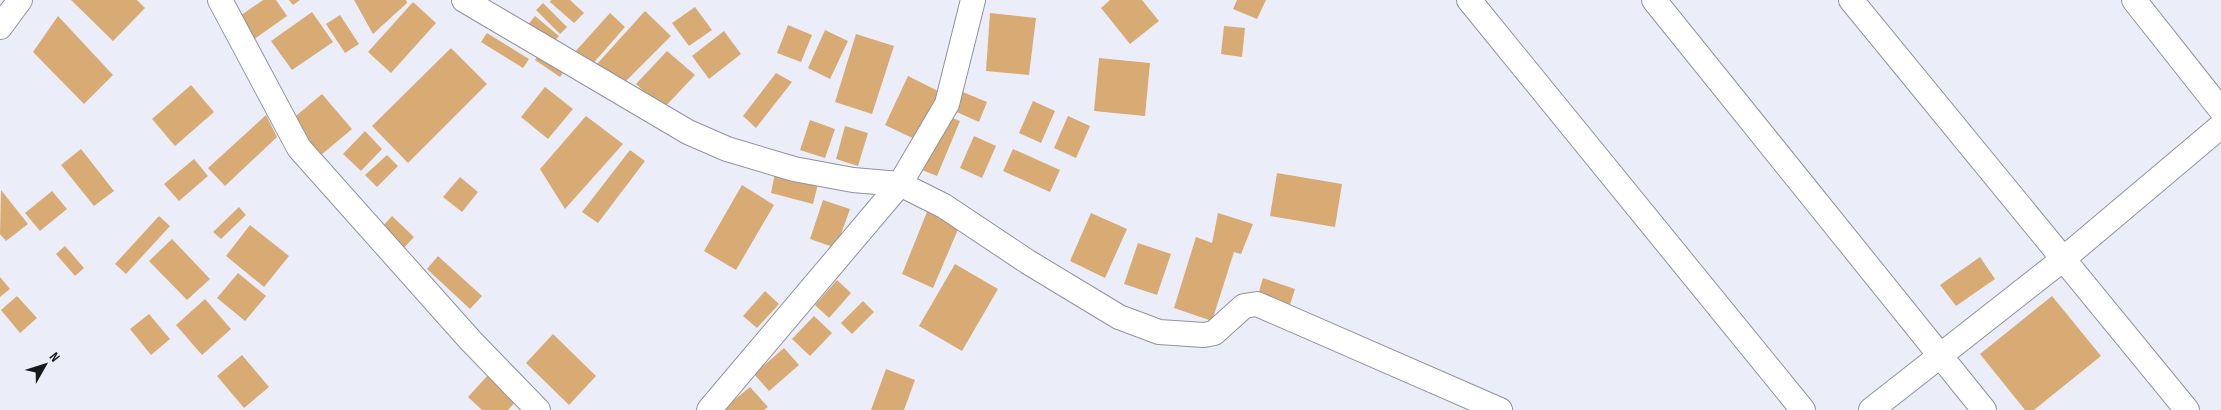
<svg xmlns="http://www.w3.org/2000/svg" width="2221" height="410" viewBox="0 0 2221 410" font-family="'Sofia Sans Condensed',sans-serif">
<rect width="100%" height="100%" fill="#ebeef9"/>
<!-- building -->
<path fill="#d9ab74" d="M71,0H137L145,8L113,41Z
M263,0H276L287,16L253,40L237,18Z
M289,0H300L293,5Z
M354,0H406L407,3L373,34Z
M551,0H570L584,13L574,23L550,2Z
M1110,0H1142L1159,21L1130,44L1101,8Z
M1237,0H1266L1257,19L1233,9Z
M413,2L436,23L391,73L368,52Z
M543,3L567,27L560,34L536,10Z
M695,7L712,30L689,46L672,23Z
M645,11L671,36L622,85L597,64Z
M312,12L333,42L292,70L271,41Z
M610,13L625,27L590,67L574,53Z
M990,13L1036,18L1029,75L986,71Z
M340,15L359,44L345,53L326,24Z
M58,16L113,75L84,104L33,52Z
M535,16L559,36L551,45L527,26Z
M788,25L812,35L801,62L777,53Z
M1224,26L1245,28L1242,57L1221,54Z
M825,30L848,41L830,79L808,68Z
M724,31L741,54L709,79L692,56Z
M487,33L529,59L523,68L481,42Z
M856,34L894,46L872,114L835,102Z
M451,48L487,84L408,163L372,126Z
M542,50L567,67L560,77L535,60Z
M667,51L695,75L663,109L636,84Z
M1099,58L1150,63L1145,116L1094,111Z
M776,73L792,82L756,128L743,116Z
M908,76L944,94L921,142L885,125Z
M191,85L214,112L175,146L152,119Z
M545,87L573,109L548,139L521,117Z
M958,90L987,102L979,122L950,109Z
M322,94L352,129L321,155L291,120Z
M1033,101L1055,111L1041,143L1019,133Z
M266,115L277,137L225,186L208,168Z
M945,115L960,121L937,176L922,170Z
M586,116L623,144L565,209L540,169Z
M1068,116L1090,126L1076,158L1054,148Z
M810,120L835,129L825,158L800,150Z
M845,126L868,133L858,166L836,159Z
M365,131L382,149L361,171L343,154Z
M974,136L996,146L982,178L960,168Z
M81,149L114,191L94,206L61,165Z
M1013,149L1060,170L1050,192L1003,171Z
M630,150L645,161L598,223L582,212Z
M387,155L398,166L377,187L365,175Z
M194,159L208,176L179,201L164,184Z
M775,173L818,184L813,204L771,193Z
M1277,173L1342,184L1335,227L1270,216Z
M460,177L478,192L462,212L443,197Z
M742,185L774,205L736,270L704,251Z
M1,190L28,224L6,241L0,234Z
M52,191L67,209L40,231L25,213Z
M823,200L850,209L836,248L810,239Z
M239,207L246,215L221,239L213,232Z
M929,207L962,220L933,288L902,274Z
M1091,213L1127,229L1105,278L1070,261Z
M1218,213L1253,224L1241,254L1234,252L1212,321L1174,308L1196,237L1212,243Z
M159,216L170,226L126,274L115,264Z
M392,216L414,237L402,250L380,229Z
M250,225L289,256L264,287L226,256Z
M172,239L210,279L187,300L149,261Z
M1138,243L1171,254L1157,295L1124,284Z
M65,246L84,268L75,276L56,254Z
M438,256L482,296L470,309L427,269Z
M1980,257L1995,279L1956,306L1940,285Z
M955,264L998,289L962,351L919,326Z
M238,273L266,296L245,321L217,298Z
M0,277L10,289L0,297Z
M1263,278L1295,289L1289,308L1257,298Z
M837,280L851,293L829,318L815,305Z
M765,291L779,304L757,328L743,316Z
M17,296L37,318L20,333L1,310Z
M2052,296L2101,356L2034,410H2025L1980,354Z
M205,299L231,329L202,355L176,325Z
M863,301L874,312L852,334L841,323Z
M149,314L170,339L151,355L130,329Z
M814,316L832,333L810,356L792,339Z
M553,334L596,376L569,405L526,363Z
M784,348L799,365L769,391L754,374Z
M242,355L269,387L244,408L217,376Z
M886,369L915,380L904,410H871Z
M489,374L517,400L508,410H482L468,397Z
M750,387L768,407L764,410H722Z"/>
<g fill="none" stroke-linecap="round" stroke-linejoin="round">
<!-- street casing -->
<g stroke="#90939d" stroke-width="26">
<path id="street" d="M220,0L299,148L471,341L538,410
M464,0L688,132L727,149L794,169L853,180L900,184L944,206L1028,262L1119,317L1159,332L1204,335L1214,333L1244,306L1257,304L1500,410
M1469,0L1803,410
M1654,0L1984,410
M1851,0L2187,410
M2134,0L2221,110
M0,27L20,0
M709,410L900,184L947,104L973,0
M1871,410L2062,260L2221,126"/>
</g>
<!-- street -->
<use href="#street" stroke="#fff" stroke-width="24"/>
</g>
<!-- north arrow -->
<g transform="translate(45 365) rotate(51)" stroke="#ebeef9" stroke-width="4" paint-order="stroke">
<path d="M0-4L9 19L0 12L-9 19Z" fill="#17181c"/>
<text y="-8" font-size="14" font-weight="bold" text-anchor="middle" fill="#17181c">N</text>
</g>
</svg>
